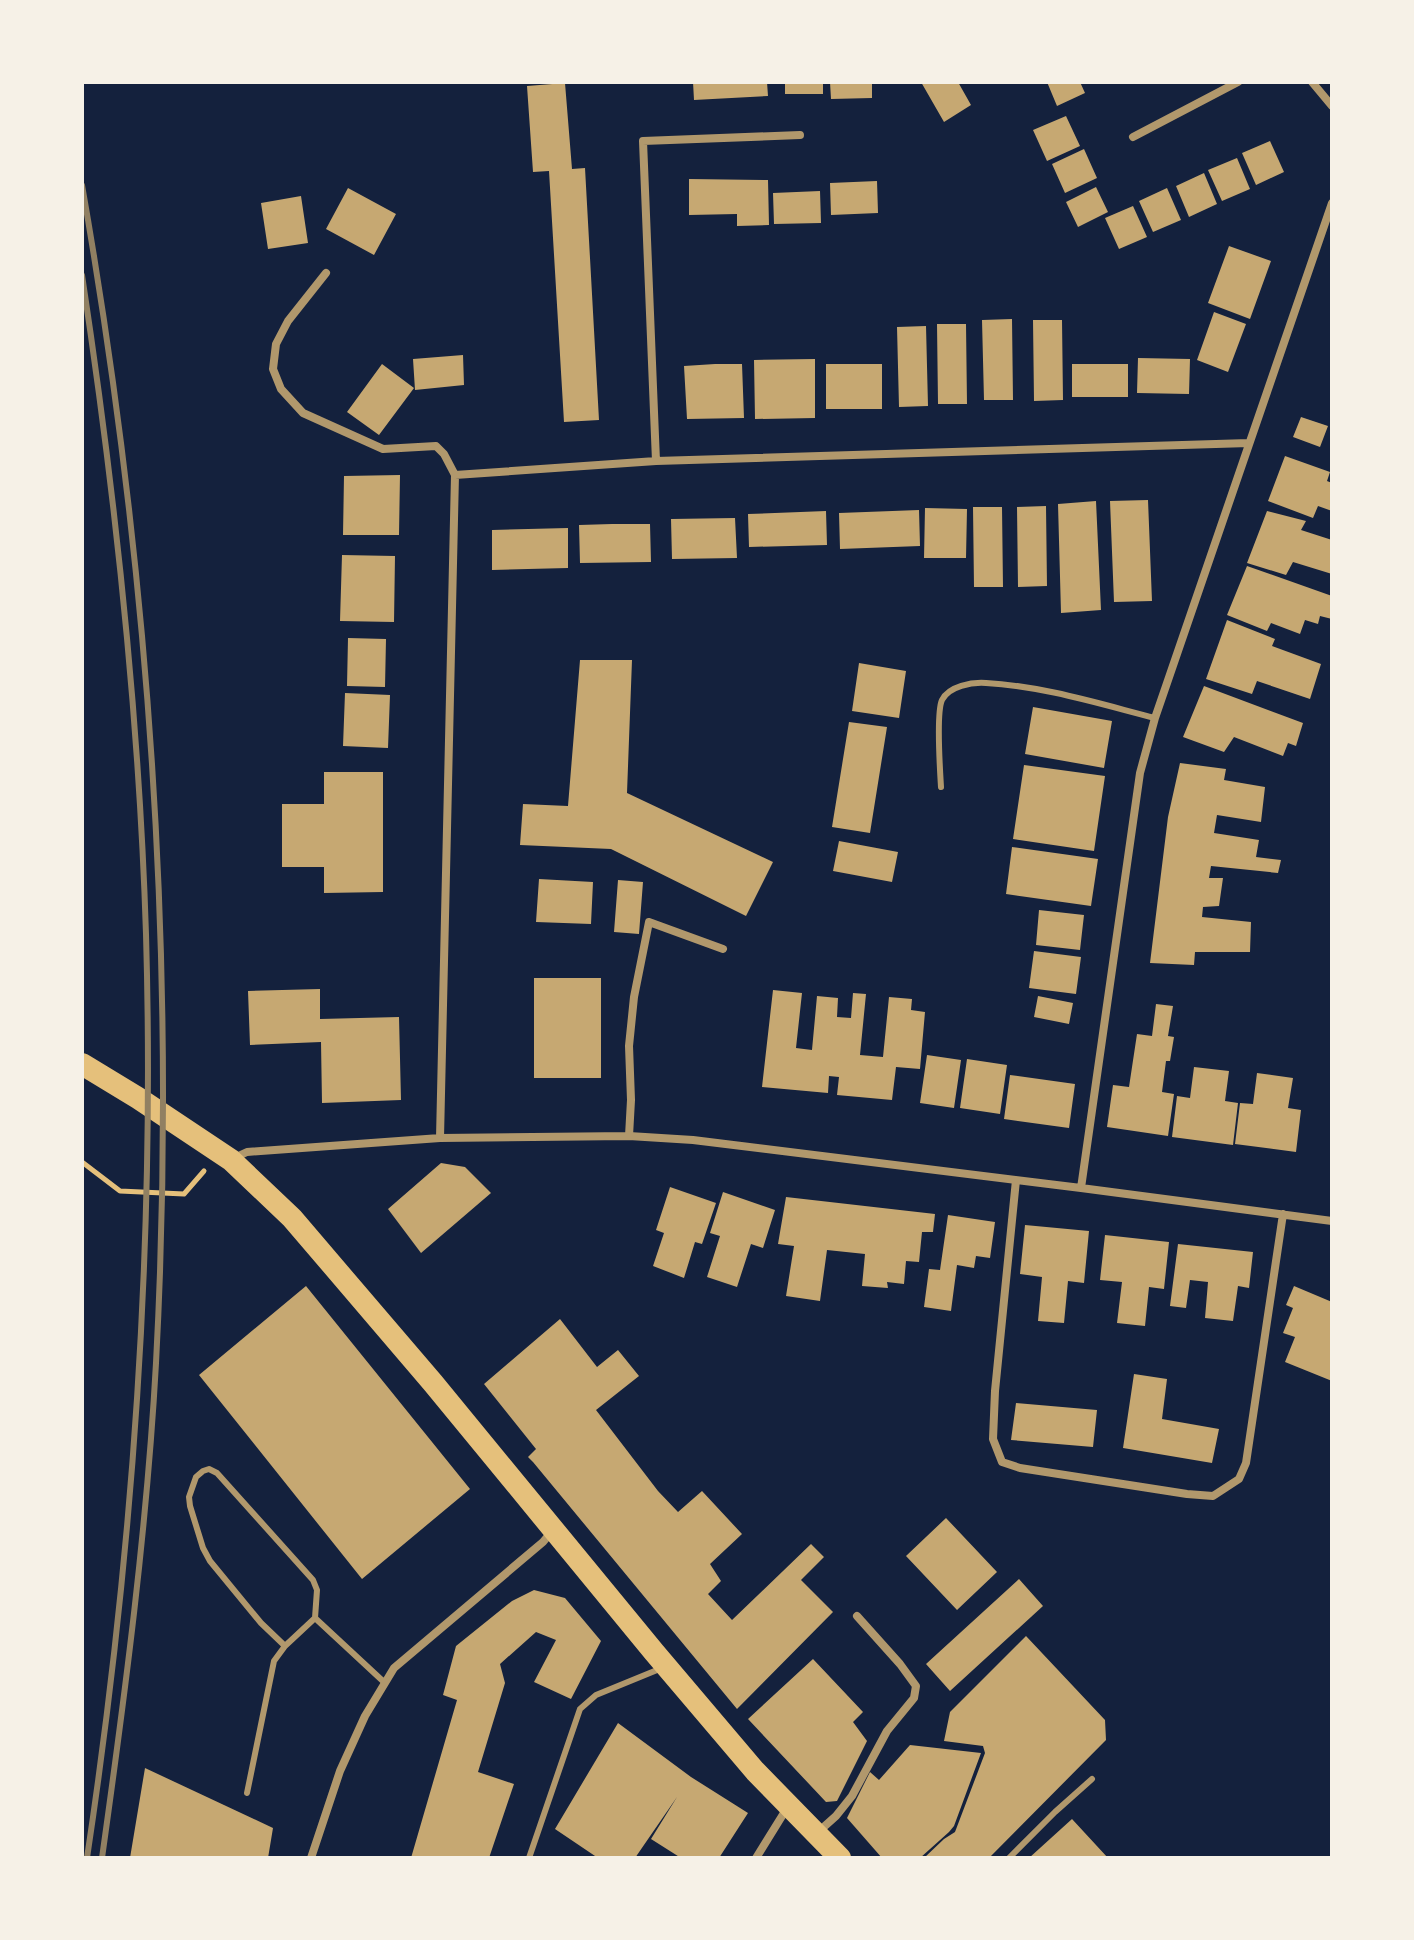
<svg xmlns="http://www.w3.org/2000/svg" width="1414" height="1940" viewBox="0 0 1414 1940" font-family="Lato,sans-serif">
<rect width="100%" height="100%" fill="#14213d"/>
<!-- building -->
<path fill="#c6a872" d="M693,82H767L768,96L694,100Z
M785,82H823V94H785Z
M830,82H872V98L831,99Z
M921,82H958L971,105L944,122Z
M1047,82H1080L1085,93L1057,106Z
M565,83L572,169L585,168L599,420L564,422L549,171L533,172L527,86Z
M1066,116L1080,146L1047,161L1033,130Z
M1270,141L1284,172L1256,185L1242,153Z
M1084,149L1097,178L1065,193L1052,164Z
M1237,158L1250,189L1222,201L1208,170Z
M1204,173L1217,204L1189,217L1176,186Z
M689,179L768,180L769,225L737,226V214L689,215Z
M877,181L878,213L831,215L830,183Z
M1096,187L1108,212L1078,227L1066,202Z
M348,188L396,214L374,255L326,229Z
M1167,188L1181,220L1153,232L1139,201Z
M820,191L821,223L774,224L773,193Z
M301,196L308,243L268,249L261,203Z
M1133,206L1147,237L1119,249L1105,218Z
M1229,246L1271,261L1250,319L1208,303Z
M1214,312L1246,324L1228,372L1197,360Z
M1012,319L1013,400H984L982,320Z
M1033,320H1062L1063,400L1034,401Z
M937,324H966L967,404H938Z
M926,326L928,406L899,407L897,327Z
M463,355L464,385L415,390L413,359Z
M1138,358L1190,359L1189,394L1137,393Z
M815,359V418L755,419L754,360Z
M382,364L414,388L379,435L347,412Z
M715,364H742L744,418L687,419L684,366Z
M826,364H882V409H826Z
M1072,364H1128V397H1072Z
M1301,417L1328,426L1320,447L1293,437Z
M1285,456L1330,472L1327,481L1332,483V511L1318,506L1313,518L1268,501Z
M400,475L399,535H343L344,476Z
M1148,500L1152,601L1114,602L1110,501Z
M1096,501L1101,610L1061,613L1058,504Z
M1046,506L1047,586L1018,587L1017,507Z
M973,507H1002L1003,587H974Z
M925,508L967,509L966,558H924Z
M919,510L920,546L840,549L839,513Z
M826,511L827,545L749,547L748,514Z
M1267,511L1306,521L1301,530L1332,540V574L1293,562L1286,575L1247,563Z
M735,518L737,558L672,559L671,519Z
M612,524H650L651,562L580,563L579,525Z
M568,528V568L492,570V530Z
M342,555L395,556L394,622L340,621Z
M1247,566L1332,596V619L1320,616L1318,624L1305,620L1300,634L1271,623L1267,631L1227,615Z
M1227,620L1275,639L1272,646L1321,664L1310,699L1257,681L1252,694L1206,679Z
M348,638L386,639L385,687L347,686Z
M580,660H632L627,793L773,862L746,916L611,849L520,845L523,804L568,806Z
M859,663L906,671L899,718L852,711Z
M1204,686L1303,723L1296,746L1288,743L1283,756L1234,737L1224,752L1183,737Z
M345,693L390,695L388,748L343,746Z
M1033,707L1112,721L1104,768L1025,754Z
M849,722L887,727L870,833L832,827Z
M1180,763L1226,769L1224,780L1265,787L1261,822L1217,815L1214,833L1259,840L1256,857L1281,860L1278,873L1211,866L1209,878H1223L1219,906L1203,907L1202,917L1251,922L1250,952H1195L1194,965L1150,963L1168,817Z
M1024,765L1105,776L1094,851L1013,839Z
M324,772H383V892L324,893V867H282V804H324Z
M839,841L898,852L892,882L833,871Z
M1012,847L1098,859L1091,906L1006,894Z
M539,879L593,882L591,924L536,922Z
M618,880L643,882L639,934L614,932Z
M1039,910L1084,915L1080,950L1036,945Z
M1034,951L1081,957L1076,994L1029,988Z
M534,978H601V1078H534Z
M320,989V1019L399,1017L401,1100L322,1103L321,1042L250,1045L248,991Z
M773,990L802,993L796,1048L812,1050L817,996L838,998L837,1017L851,1018L853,993L866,994L860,1055L883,1057L889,997L912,999L911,1010L925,1012L920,1069L896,1067L892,1100L837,1095L839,1077L829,1076L828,1093L762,1087Z
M1038,996L1073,1003L1069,1024L1034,1017Z
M1156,1004L1173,1006L1168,1036L1174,1037L1170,1061H1166L1162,1092L1174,1094L1168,1136L1107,1127L1113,1085L1129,1087L1137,1034L1152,1036Z
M927,1055L961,1060L954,1108L920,1103Z
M967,1059L1007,1065L1000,1114L960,1108Z
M1194,1067L1229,1071L1225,1101L1238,1103L1233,1145L1172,1137L1177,1096L1190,1098Z
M1257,1073L1293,1078L1288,1108L1301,1110L1296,1152L1235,1144L1240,1103L1253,1104Z
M1010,1075L1075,1084L1069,1128L1004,1119Z
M441,1163L465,1167L491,1193L421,1253L388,1209Z
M670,1187L716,1203L702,1244L695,1242L684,1278L653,1266L664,1233L656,1230Z
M723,1192L775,1210L763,1248L751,1244L737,1287L707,1277L720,1236L710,1233Z
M786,1197L935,1214L933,1232H922L919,1262L906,1261L904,1284L887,1282L888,1288L862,1286L865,1254L827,1250L820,1301L786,1296L794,1246L778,1244Z
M948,1215L995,1222L990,1258L976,1256L974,1268L957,1265L951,1311L924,1307L929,1269L940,1270Z
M1025,1225L1089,1231L1084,1283L1068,1281L1064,1323L1038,1321L1042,1277L1020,1274Z
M1105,1235L1169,1242L1164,1289L1149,1287L1145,1326L1117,1323L1122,1282L1100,1280Z
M1178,1244L1253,1252L1249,1288L1238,1286L1233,1321L1205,1318L1208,1282L1190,1280L1186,1308L1170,1306Z
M306,1286L470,1489L362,1579L199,1375Z
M1294,1286L1332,1302V1381L1285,1362L1295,1337L1283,1333L1293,1308L1286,1305Z
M560,1319L597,1367L618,1350L639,1376L596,1410L658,1491L678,1512L702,1491L742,1534L710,1564L721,1581L708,1594L732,1620L811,1544L824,1557L801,1580L833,1612L737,1709L533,1462L528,1457L536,1449L484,1384Z
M1134,1374L1167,1379L1162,1419L1219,1429L1212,1463L1123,1448Z
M1016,1403L1097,1410L1093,1447L1011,1440Z
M946,1518L997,1572L957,1610L906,1556Z
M1019,1579L1043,1606L950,1691L926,1664Z
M534,1590L565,1598L601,1641L571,1699L534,1682L556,1640L536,1632L500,1664L505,1683L478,1772L514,1784L489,1858H411L457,1700L443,1695L456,1646L512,1601Z
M1026,1636L1105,1720L1106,1740L989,1858H924L944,1839L955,1832L985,1753L983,1746L944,1741L950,1712Z
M813,1659L863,1712L853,1722L867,1741L837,1801L826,1802L748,1719Z
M618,1723L691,1777L748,1813L719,1858H681L651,1839L677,1797L635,1858H598L555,1829Z
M910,1745L981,1753L954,1826L949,1832L920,1858H882L847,1818L870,1772L879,1780Z
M145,1768L273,1828L268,1858H130Z
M1072,1819L1108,1858H1029Z"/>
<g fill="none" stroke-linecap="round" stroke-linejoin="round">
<!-- path -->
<path stroke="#e5c07b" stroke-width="5" d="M82,1162L120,1191L184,1194L204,1171"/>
<!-- service -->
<path stroke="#b1986c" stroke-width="6" d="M941,787C940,770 936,713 942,700C949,686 972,682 986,683C1043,686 1100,704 1155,718
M285,1646L261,1623L210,1561L203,1548L190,1506L189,1497L196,1477L203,1471L209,1469L217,1473L313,1580L317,1590L315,1618
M247,1793L274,1661L285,1646L315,1618L385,1683
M529,1858L580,1709L596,1695L662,1668
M1009,1858L1055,1812L1092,1779"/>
<!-- minor -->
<path stroke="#b1986c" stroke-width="8" d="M1312,82L1332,106
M1133,137L1238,82
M326,273L288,321L276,344L273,369L281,389L303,413L383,449L436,446L444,454L455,475
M656,461L643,141L800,135
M629,1136L631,1100L629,1046L634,997L649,922L723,949
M440,1138L455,475L656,461L1249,443
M232,1159L247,1152L440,1138L629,1136L693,1140L1081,1188L1332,1221
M1016,1180L995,1391L993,1439L1002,1462L1020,1468L1187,1494L1213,1496L1239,1479L1246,1463L1283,1214
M1081,1188L1140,773L1155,718L1332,203
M817,1833L836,1816L852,1796L887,1731L914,1698L916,1686L900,1664L857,1616
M311,1858L340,1771L365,1716L394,1668L543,1542L553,1530
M756,1858L787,1808"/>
<!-- trunk -->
<path stroke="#e5c07b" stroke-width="22" d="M82,1064L138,1098L231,1160L292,1218L433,1383L654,1652L755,1771L840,1858"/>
<!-- rail -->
<path stroke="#918062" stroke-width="6" d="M82,185C150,573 177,969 156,1363C147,1528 125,1694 102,1858
M82,275C115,493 139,713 146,934C155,1244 133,1552 87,1858"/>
</g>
<!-- border -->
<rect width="1414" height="1940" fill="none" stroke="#f6f1e7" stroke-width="168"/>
</svg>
